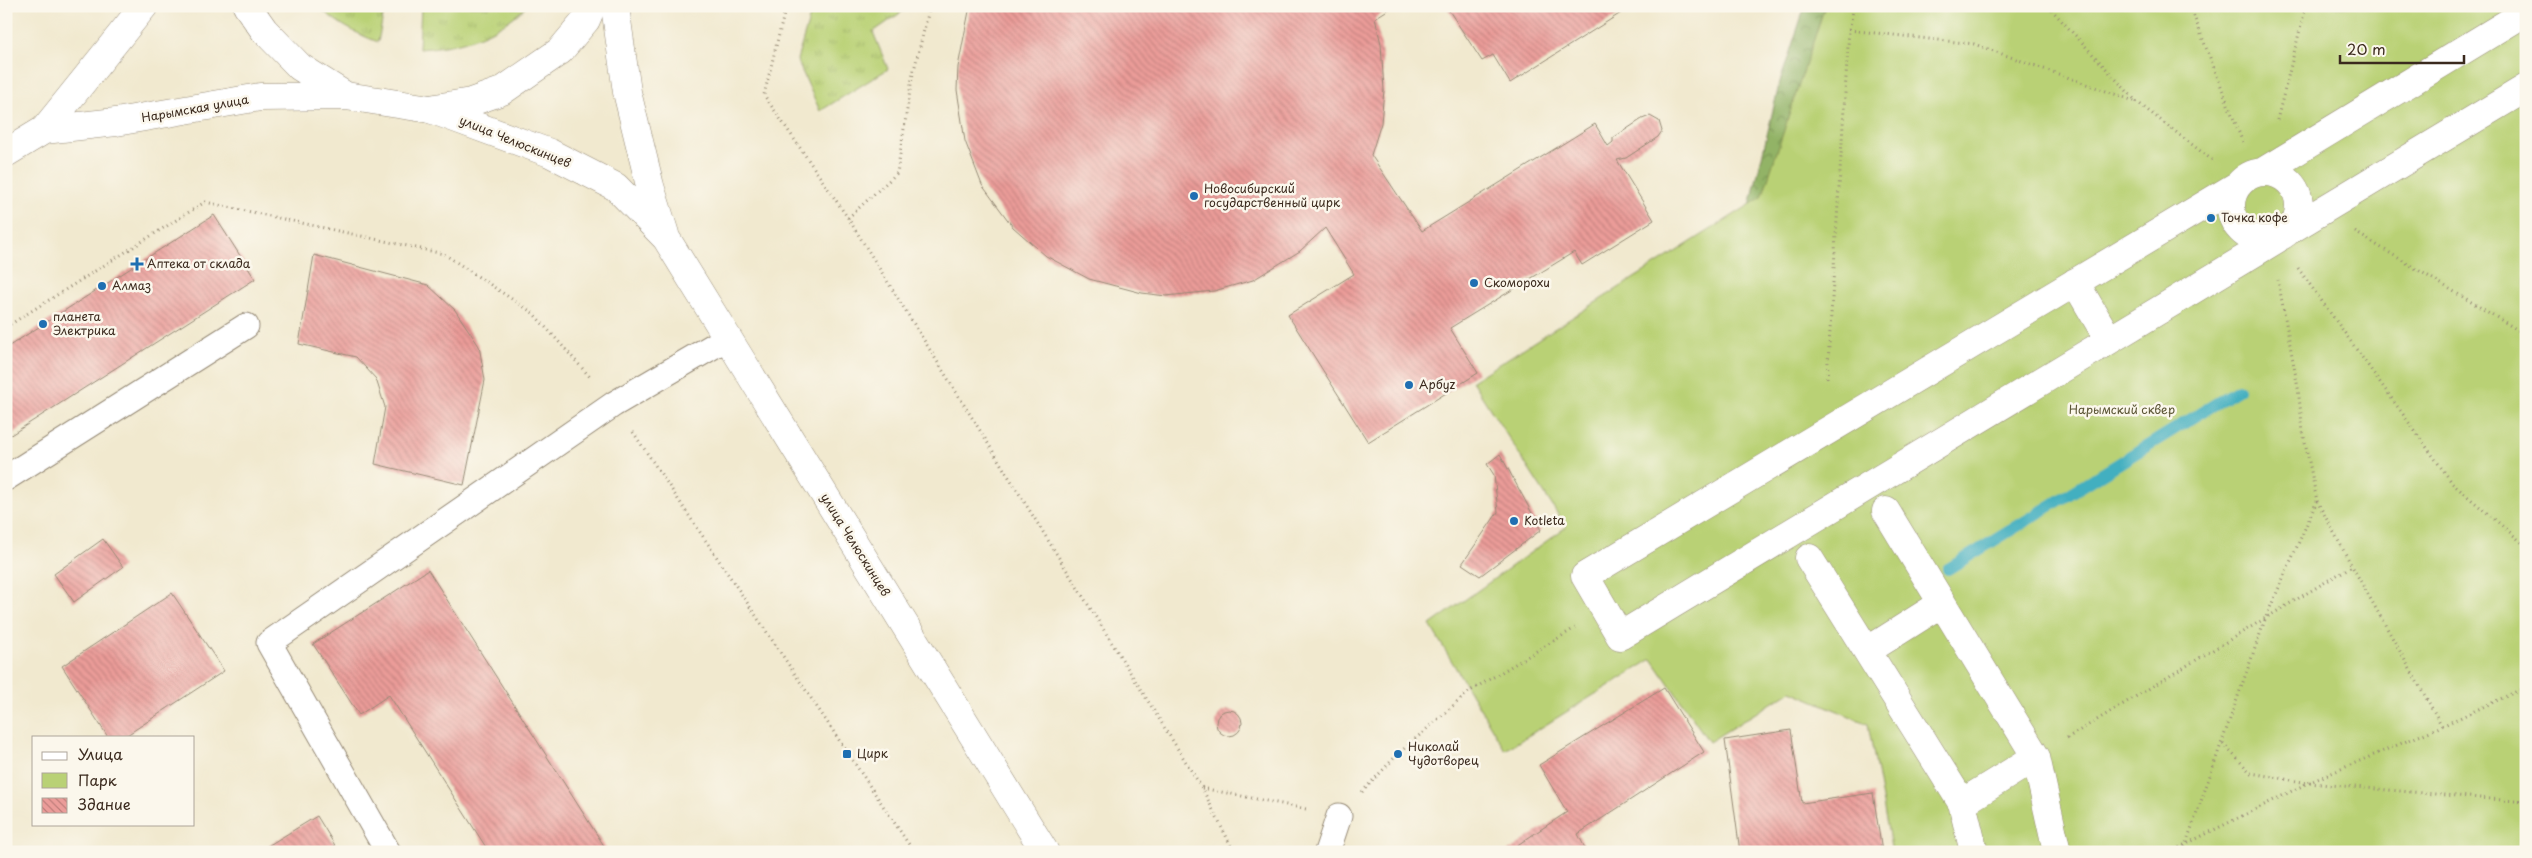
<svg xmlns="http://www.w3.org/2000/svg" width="2532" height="858" viewBox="0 0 2532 858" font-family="'Playpen Sans',sans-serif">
<defs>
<pattern id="grass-tufts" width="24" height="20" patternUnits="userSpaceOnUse" patternTransform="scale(1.25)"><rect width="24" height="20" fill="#b9d175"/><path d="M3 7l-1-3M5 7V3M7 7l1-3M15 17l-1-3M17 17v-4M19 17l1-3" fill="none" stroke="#a0b465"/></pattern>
<pattern id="forest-crowns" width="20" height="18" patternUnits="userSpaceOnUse" patternTransform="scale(1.25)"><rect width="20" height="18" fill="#92b366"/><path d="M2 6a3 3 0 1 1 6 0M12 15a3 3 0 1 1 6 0" fill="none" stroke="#789253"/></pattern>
<pattern id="building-back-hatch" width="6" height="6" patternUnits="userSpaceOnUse" patternTransform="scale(1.25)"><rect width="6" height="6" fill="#eb9c99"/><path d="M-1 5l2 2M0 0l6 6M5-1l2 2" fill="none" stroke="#c07f7c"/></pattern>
</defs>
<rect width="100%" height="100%" fill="#fbf7ec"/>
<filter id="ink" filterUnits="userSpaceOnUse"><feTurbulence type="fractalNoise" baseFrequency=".02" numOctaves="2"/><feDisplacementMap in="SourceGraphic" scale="10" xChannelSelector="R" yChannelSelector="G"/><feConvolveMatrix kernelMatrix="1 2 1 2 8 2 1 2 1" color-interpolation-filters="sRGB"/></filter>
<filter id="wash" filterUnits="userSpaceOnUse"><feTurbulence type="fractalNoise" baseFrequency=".0096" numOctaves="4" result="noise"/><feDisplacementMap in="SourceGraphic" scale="20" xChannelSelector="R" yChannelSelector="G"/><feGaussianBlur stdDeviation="1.12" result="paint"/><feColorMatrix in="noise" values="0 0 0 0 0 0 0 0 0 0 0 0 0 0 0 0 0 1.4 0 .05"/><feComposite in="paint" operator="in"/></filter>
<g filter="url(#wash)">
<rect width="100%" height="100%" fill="#f1e9cf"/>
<!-- grass -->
<path fill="url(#grass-tufts)" stroke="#7a7e4a" d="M318,6H385L378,42C355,33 336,23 318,6Z
M421,6H527C495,35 462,46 419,49Z
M813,6H905L906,9L873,32L888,69L820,111L797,60Z"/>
<!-- forest -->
<path fill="url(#forest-crowns)" stroke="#666e42" d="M1805,6L1827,8L1728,326L1734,273L1779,85Z"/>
<!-- park -->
<path fill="#b9d175" stroke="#7a7e4a" d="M1825,6H2526V852H1892L1868,724L1791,691L1709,742L1652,659L1505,750L1430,625L1566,527L1472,381L1762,197Z"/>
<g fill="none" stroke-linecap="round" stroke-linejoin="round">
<!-- stream -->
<path stroke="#43afc0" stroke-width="12" d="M1948,569L2238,390"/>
</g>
<g id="blocks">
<!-- building -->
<path fill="url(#building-back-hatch)" d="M970,6H1394L1375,18L1381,44L1384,90L1381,123L1371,155L1422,231L1595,124L1608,146L1613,142V138L1642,119L1650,116L1659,121L1662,131L1658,137L1626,158L1617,160L1654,220L1582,265L1574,252L1450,328L1478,373L1368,442L1288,315L1354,274L1325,228L1300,251L1253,280L1214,291L1166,296L1142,293L1089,279L1046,256L1013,227L982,185L965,141L957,90L958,67Z
M1446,6H1632L1510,83L1493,55L1482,61Z
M214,215L255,279L6,438V348Z
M314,255L428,285L455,310L479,346L485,380L464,485L375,464L385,407L376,379L356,357L299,344Z
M1500,454L1541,530L1480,576L1462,564L1498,512L1494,475L1487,464Z
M103,539L123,567L74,602L54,574Z
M428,570L608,852H489L389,695L359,715L313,644Z
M172,593L224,671L124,737H108L62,666Z
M1664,688L1704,752L1578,834L1587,852H1507L1567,812L1539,765Z
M1216 723a13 13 0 1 1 26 0a13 13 0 1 1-26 0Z
M1791,730L1802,803L1873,793L1882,852H1740L1725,740Z
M317,816L339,852H263L261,850Z"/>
</g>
</g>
<g filter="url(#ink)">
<use href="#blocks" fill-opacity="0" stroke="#968a76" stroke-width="1"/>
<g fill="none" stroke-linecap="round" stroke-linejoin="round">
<!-- service casing -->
<g stroke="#968a76" stroke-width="27">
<path id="service" d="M6,478L246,326
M388,852L269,643L614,404L727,338
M1327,852L1339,816"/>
</g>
<!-- pedestrian casing -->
<g stroke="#968a76" stroke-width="29">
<path id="pedestrian" d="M2264,171L2526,12
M2231 206a34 34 0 1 1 68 0a34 34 0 1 1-68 0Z
M2238,185L1585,576L1620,636L2277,239
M2290,230L2526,88
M2075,282L2109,340
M1886,511L2036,757L2057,852
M1809,558L1962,803L1974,852
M1867,651L1941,604
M1962,803L2036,757"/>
</g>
<!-- secondary casing -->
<g stroke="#968a76" stroke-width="29">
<path id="secondary" d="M615,6L627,92L650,186L665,234
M430,109L550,153L616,187L666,238L1045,852"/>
</g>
<!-- primary casing -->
<g stroke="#968a76" stroke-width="29">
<path id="primary" d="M247,6L264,30L300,67L346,96L430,109L471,102L502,91L560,51L586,20L592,6
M44,130L116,122L260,97L346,96
M6,153L44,130L144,6"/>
</g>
<!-- path -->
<path stroke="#968a76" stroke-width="3" stroke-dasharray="1 4" stroke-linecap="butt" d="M786,6L764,95L848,218L1202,788L1234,852
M2048,6L2137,102L2212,160
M2190,6L2243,143
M6,14L16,6
M1849,30L1974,44L2137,102
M2277,120L2306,6
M848,218L897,173L912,78L930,6
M2355,232L2526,335
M2298,268L2453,484L2526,546
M6,327L205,202L444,254L533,313L591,378
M1827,378L1849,30L1854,6
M633,432L914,852
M2317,501L2352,566
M2067,738L2352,566L2442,726
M2223,744L2251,773L2308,783L2526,802
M1202,788L1306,809
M1362,792L1398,754L1470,691L1575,628
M2170,852L2308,783L2442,726L2526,687
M2183,852L2266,617L2317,501L2303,432L2298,388L2278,280"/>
<!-- service -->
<use href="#service" stroke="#fff" stroke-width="25"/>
<!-- pedestrian -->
<use href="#pedestrian" stroke="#fff" stroke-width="28"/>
<!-- secondary -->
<use href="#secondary" stroke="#fff" stroke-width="28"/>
<!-- primary -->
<use href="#primary" stroke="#fff" stroke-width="28"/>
</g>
</g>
<!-- markers -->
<g fill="#1f6fb2" stroke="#fbf7ec" stroke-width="2">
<circle cx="1194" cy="196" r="5"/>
<circle cx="2211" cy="218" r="5"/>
<path d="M134.5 256.5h5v5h5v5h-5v5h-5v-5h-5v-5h5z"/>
<circle cx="1474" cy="283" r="5"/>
<circle cx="102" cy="286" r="5"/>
<circle cx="43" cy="324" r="5"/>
<circle cx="1409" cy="385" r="5"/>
<circle cx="1514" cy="521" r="5"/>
<rect x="842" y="749" width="10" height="10" rx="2.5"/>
<circle cx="1398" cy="754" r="5"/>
</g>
<g text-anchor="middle" stroke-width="5" stroke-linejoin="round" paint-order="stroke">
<!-- street labels -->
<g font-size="12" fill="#3b2a1e" stroke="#fbf7ec">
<text transform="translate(195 109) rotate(-10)" y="4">Нарымская улица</text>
<text transform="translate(515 142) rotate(22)" y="4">улица Челюскинцев</text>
<text transform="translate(855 545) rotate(58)" y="4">улица Челюскинцев</text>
</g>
<!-- poi labels -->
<g font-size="12" fill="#3b2a1e" stroke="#fbf7ec" text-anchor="start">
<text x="1204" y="193">Новосибирский<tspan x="1204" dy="14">государственный цирк</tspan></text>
<text x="2221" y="222">Точка кофе</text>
<text x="147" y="268">Аптека от склада</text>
<text x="1484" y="287">Скоморохи</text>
<text x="112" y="290">Алмаз</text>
<text x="53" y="321">планета<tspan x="53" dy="14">Электрика</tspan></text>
<text x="1419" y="389">Арбуz</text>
<text x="1524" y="525">Kotleta</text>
<text x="1408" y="751">Николай<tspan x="1408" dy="14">Чудотворец</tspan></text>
<text x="857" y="758">Цирк</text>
</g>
<!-- park labels -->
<g font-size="12" fill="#5a5434" stroke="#fbf7ec">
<text x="2122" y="414">Нарымский сквер</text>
</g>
</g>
<!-- margin -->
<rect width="2532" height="858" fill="none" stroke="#fbf7ec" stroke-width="25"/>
<!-- legend -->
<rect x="32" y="736" width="162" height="90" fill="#fbf7ec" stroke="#aea59a"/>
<rect x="42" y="752" width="25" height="8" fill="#ffffff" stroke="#aea59a"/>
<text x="78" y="760" font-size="15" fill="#3b2a1e">Улица</text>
<rect x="42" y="773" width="25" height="15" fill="#b9d175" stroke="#aea59a"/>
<text x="78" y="786" font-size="15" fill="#3b2a1e">Парк</text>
<rect x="42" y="798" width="25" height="15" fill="url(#building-back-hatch)" stroke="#aea59a"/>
<text x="78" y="810" font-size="15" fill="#3b2a1e">Здание</text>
<!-- scale -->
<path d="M2340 55v8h124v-8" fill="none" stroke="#3b2a1e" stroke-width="2.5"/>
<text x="2347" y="55" font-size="15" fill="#3b2a1e" stroke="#fbf7ec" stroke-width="4" paint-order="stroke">20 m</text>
</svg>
